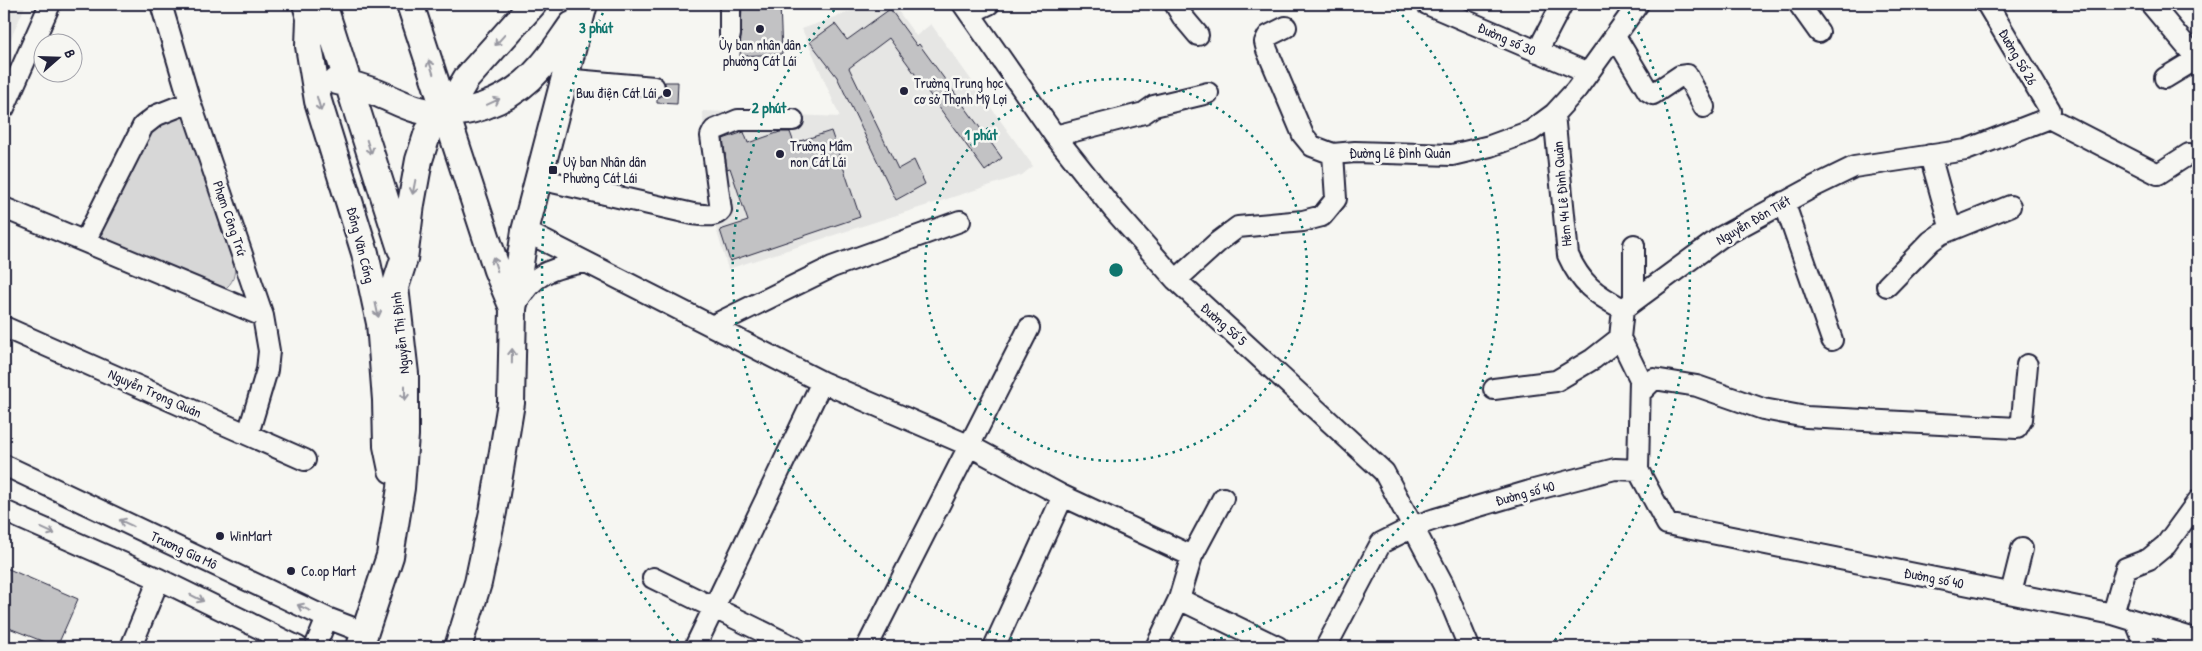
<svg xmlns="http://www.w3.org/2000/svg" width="2202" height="651" viewBox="0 0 2202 651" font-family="'Patrick Hand',sans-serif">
<rect width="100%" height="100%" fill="#f6f6f2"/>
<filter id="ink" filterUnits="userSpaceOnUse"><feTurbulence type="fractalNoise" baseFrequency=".02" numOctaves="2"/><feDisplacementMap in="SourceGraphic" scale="10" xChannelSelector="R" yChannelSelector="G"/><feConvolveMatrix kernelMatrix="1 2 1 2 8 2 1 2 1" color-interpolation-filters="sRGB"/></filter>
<g filter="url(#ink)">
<!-- built -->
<path fill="#e6e6e4" d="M4,4H26L4,54Z
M871,4H893L916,36L931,24L1033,166L1022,175L728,269L705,191L703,111L840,117L802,29Z"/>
<!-- green -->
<path fill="#d7d7d7" stroke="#7c7c89" d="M178,116L184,118L191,128L235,262C235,275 234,283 223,290L105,240L98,224L141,127Z"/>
<!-- building -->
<path fill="#c2c2c4" stroke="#22223b" d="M742,4H780L782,54L740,56Z
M890,9L917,46L919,44L1002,158L985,171L889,38L849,68L898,169L914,160L925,184L896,200L837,77L810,42L835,24L847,40Z
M665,82H678L677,104L657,103V98L664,93Z
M831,131L860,217L730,261L720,230L748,221L730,168L727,169L723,139L744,132L748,143L780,132H790L794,143Z
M4,567L78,599L57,647L4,626Z"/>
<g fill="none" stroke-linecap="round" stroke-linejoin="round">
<!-- minor casing -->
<g stroke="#22223b" stroke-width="24">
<path id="minor" d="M161,4L190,102L263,316L269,351L267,370L248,434
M963,4L1055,136L1113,209L1176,280L1384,472L1443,584L1469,647
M1175,4L1182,16L1198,35
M1427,4L1588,73
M1799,4L1819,32
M2151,4L2197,59
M970,13L989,4
M1286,27L1268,36L1265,42L1267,50L1303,135L1312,146L1333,154
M730,35V4
M1615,36L1648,91L1653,94L1680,76L1687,75L1704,107
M1537,52L1562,4
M2165,78L2198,58
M563,79L654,87
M4,108L50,4
M1554,114L1568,255C1581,284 1595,294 1623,309
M2049,118L2158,174L2189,154
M1055,136L1144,113L1154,106L1208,93
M1930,155L1951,230
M539,179L693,214C703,215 715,218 721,210L711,136L714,130L738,120H793
M1784,202L1832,340
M4,208L263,316
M525,231L822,382L968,445L1063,496L1192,556
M85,241L143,126L157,115L190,102
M1634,245V300
M1176,280L1218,242L1238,227L1303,221L1322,216L1336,199L1333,154L1355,152L1452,155L1490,146L1531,131L1554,114L1576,90L1638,4
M1887,286L1931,241L1941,234L2010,206
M516,304C533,273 552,268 585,262
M712,326L832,267L960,221
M4,327L305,460
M1494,389L1556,381L1593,359L1620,338
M1641,392L1654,379L1697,386L1763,409L1806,417L2017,428L2022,419L2027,365
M4,465L327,618L366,633
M1638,470L1640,379L1620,338L1623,309L1721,237L1815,186L1854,167L1966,150L2049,118L2050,110L1987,4
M1638,470L1667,524L2113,614L2198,640
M4,511L159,579L298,647
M653,578L794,647
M2011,593L2022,549
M1179,599L1278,647
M2113,614L2126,568L2149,559L2166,545L2198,501
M2136,622L2146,647
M131,647L159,579
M315,647L327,618
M695,647L822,382
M867,647L1029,328
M994,647L1063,496
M1156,647L1179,599L1192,556L1223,498
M1326,647L1381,543L1415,526L1435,519L1530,491L1615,469L1638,470"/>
</g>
<!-- major casing -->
<g stroke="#22223b" stroke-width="30">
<path id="major" d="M306,4L310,18L309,46L318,101L365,253L380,323L386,400L387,446L392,470
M323,4L401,249
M410,4L497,270L513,308
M337,81C350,84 364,88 377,93C390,98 402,105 416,109C460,122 511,102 540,68C552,55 562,39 572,25
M360,647L390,556L401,488L405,435V374L395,287L404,259L411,204L419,160L428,132L446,113L466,79L533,4
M458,647L478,583L493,512L511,403L513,309L525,231L584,4"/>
</g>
<!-- minor -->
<use href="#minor" stroke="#f6f6f2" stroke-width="20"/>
<!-- major -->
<use href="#major" stroke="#f6f6f2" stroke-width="26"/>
</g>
<!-- one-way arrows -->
<defs><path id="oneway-shaft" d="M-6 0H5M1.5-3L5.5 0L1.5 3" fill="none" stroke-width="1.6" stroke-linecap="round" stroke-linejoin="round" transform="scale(1.25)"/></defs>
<g stroke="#9797a0">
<use href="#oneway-shaft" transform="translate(500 40) rotate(132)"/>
<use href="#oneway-shaft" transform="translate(431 67) rotate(-108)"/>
<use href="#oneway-shaft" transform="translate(493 102) rotate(-25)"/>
<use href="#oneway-shaft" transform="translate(319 104) rotate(74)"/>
<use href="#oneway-shaft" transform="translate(369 147) rotate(72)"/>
<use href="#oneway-shaft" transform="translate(414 187) rotate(101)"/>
<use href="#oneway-shaft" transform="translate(495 264) rotate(-108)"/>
<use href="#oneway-shaft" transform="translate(377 310) rotate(78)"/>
<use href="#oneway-shaft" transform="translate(512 356) rotate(-89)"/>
<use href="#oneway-shaft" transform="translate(405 393) rotate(90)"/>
<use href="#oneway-shaft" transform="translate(126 523) rotate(-155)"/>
<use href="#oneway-shaft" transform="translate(48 531) rotate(24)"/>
<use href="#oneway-shaft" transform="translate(197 598) rotate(26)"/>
<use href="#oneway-shaft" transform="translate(304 608) rotate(-155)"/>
</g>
</g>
<!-- distance rings -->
<g fill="none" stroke="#0f766e" stroke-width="2.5" stroke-dasharray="2.5 5">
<circle cx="1116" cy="270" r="191"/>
<path d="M1049 647A383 383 0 0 1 840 4M1392 4A383 383 0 0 1 1183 647"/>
<path d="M683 647A574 574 0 0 1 607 5M1625 5A574 574 0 0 1 1549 647"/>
</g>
<!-- markers -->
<g fill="#22223b" stroke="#f6f6f2" stroke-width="2">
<circle cx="760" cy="29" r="5"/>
<circle cx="904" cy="91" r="5"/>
<circle cx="667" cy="93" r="5"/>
<circle cx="780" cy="154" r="5"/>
<rect x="548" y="165" width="10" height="10" rx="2.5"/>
<circle cx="220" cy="536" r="5"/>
<circle cx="291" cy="571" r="5"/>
</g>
<g text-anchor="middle" stroke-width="5" stroke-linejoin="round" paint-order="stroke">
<!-- street labels -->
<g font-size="14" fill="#22223b" stroke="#f6f6f2">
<text transform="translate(1507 39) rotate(24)" y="5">Đường số 30</text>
<text transform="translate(2018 57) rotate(60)" y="5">Đường Số 26</text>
<text x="1400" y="158">Đường Lê Đình Quản</text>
<text transform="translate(1562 194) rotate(-95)" y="5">Hẻm 44 Lê Đình Quản</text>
<text transform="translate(230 218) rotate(71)" y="5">Phạm Công Trứ</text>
<text transform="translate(1753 220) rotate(-30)" y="5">Nguyễn Đôn Tiết</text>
<text transform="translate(361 245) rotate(76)" y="5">Đồng Văn Cống</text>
<text transform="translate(1224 324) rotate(42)" y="5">Đường Số 5</text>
<text transform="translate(400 333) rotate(-96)" y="5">Nguyễn Thị Định</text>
<text transform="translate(155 393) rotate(24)" y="5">Nguyễn Trọng Quản</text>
<text transform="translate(1525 493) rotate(-15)" y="5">Đường số 40</text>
<text transform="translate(184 550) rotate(25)" y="5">Trương Gia Mô</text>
<text transform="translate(1934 578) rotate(11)" y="5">Đường số 40</text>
</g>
<!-- poi labels -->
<g font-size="14" fill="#22223b" stroke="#f6f6f2" text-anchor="start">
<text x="760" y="50" text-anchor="middle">Ủy ban nhân dân<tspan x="760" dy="16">phường Cát Lái</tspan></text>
<text x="914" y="88">Trường Trung học<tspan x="914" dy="16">cơ sở Thạnh Mỹ Lợi</tspan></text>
<text x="657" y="98" text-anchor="end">Bưu điện Cát Lái</text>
<text x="790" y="151">Trường Mầm<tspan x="790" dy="16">non Cát Lái</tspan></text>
<text x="563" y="167">Uỷ ban Nhân dân<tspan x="563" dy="16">Phường Cát Lái</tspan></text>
<text x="230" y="541">WinMart</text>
<text x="301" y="576">Co.op Mart</text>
</g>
</g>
<circle cx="1116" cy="270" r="8" fill="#0f766e" stroke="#f6f6f2" stroke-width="2.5"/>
<g font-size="15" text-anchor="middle" font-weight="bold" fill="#0f766e" stroke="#f6f6f2" stroke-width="5" stroke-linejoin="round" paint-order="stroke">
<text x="596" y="33">3 phút</text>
<text x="769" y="113">2 phút</text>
<text x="981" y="140">1 phút</text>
</g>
<!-- margin -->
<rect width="2202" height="651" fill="none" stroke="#f6f6f2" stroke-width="20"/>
<rect x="10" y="10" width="2182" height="631" fill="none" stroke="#22223b" stroke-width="2" filter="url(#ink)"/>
<!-- north arrow -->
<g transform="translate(58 58) rotate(70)"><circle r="24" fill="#f6f6f2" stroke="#a1a1a9"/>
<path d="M0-4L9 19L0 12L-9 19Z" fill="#22223b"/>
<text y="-8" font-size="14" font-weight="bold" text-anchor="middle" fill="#22223b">B</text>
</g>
</svg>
